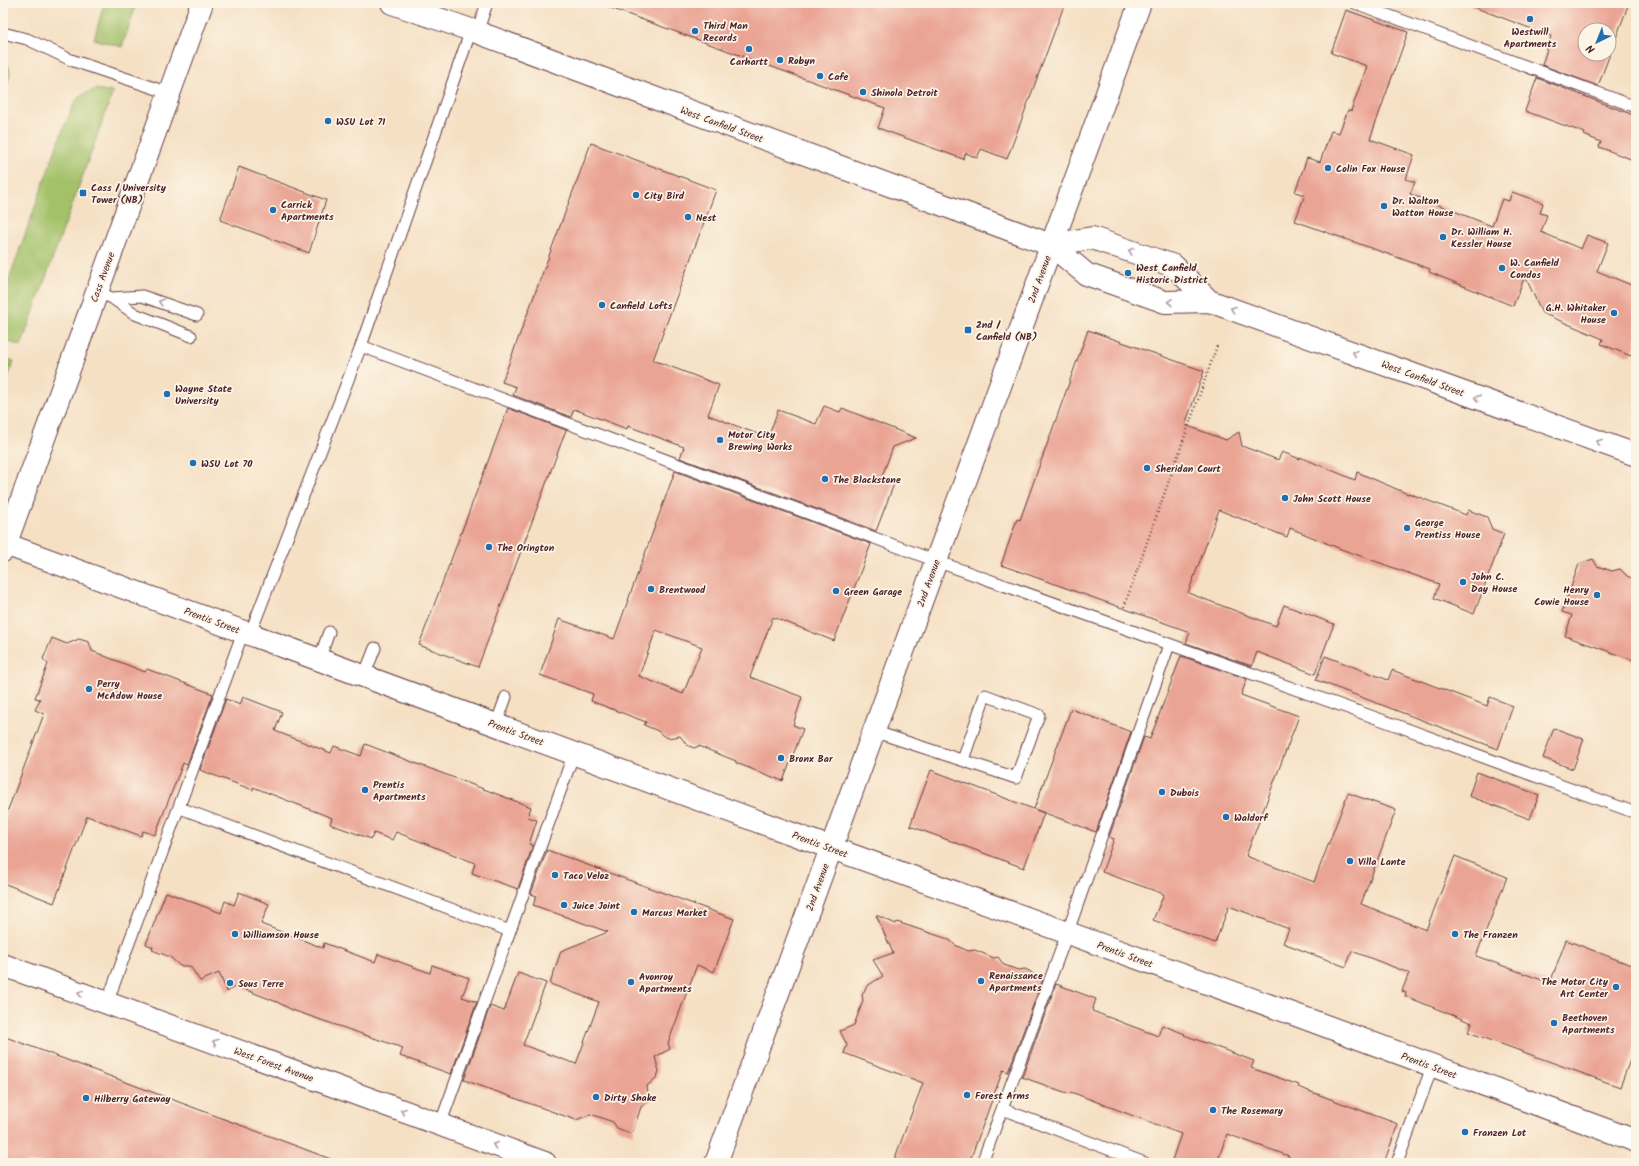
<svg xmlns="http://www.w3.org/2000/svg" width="1639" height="1166" viewBox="0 0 1639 1166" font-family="Kalam,sans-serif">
<rect width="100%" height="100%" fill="#fcf5e5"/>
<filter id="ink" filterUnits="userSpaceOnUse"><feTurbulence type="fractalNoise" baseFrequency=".025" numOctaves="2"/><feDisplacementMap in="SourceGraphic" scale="8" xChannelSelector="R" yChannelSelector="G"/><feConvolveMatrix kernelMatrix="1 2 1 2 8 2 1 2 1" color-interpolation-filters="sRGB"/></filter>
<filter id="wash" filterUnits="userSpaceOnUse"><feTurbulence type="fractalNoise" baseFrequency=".012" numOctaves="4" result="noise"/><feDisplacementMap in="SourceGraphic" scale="16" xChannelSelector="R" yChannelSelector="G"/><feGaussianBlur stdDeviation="0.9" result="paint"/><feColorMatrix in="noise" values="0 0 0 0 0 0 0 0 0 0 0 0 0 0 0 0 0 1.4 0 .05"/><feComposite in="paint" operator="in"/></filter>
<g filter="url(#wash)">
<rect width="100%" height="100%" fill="#f5e0c4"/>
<!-- green -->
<path fill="#a3c169" stroke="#76704a" d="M104,3H137L122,47L94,39Z
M3,60C16,69 7,83 3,95Z
M96,89L113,92L21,346L3,340V296L63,129L75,102L80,96Z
M3,357L14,361L3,390Z"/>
<g id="blocks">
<!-- building -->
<path fill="#eaa494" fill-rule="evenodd" d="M606,3H1065L1007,159L981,149L977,158L966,153L963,159L878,128L885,108L605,6Z
M1468,3H1629L1598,86L1542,65L1551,36L1468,5ZM1585,30H1609V54H1585Z
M1346,10L1408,32L1370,139L1414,155L1406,179L1415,182L1410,194L1492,226L1502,199L1509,201L1512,192L1543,203L1540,213L1547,215L1541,232L1581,249L1587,235L1608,243L1597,271L1636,287V343L1631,356L1601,344L1603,339L1542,313L1525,276L1513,306L1429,272L1430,269L1295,221L1305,195L1295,192L1307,158L1320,162L1331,131L1339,133L1348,110L1351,111L1367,66L1331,53Z
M1537,78L1636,116V161L1599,147L1601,142L1584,135L1585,133L1525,111Z
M591,143L716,190L653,360L719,385L708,415L768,438L778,410L816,424L824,406L840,412L842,408L916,438L893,447L881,479L894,484L876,531L680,458L684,447L628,426L627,429L574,409L571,417L513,395L516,387L502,382Z
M239,167L326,200L309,253L220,220Z
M1088,330L1204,371L1185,425L1226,440L1239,432L1242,446L1278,460L1282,452L1300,459V457L1355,480L1357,472L1408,494V493L1466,515L1468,510L1487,517L1492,529L1504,534L1474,614L1434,598L1439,584L1341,549L1290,528L1287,537L1219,510L1188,593L1276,626L1284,605L1334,624L1315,674L1257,652L1252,666L1186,643L1190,632L1001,565L1017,519L1020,520Z
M508,408L566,430L478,667L419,645Z
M675,471L871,544L834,641L773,617L750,677L802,697L793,725L803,729L783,781L736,763V761L699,746L694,748L687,745L680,736L668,738L662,735L658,731L644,725L646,722L591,701L593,694L540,675L559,619L614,639ZM656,630L702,647L683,694L639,676Z
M1593,559L1597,566L1612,571L1620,569L1627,576L1636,580V661L1565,636L1572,615L1562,612L1579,564Z
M52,638L67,644L79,639L89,642L92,651L145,672L147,669L213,694L187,765L183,763L155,835L143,831L141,836L87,816L54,903L3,883V823L44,714L35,710L40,699L35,698L48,664L43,659Z
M1181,656L1247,679L1241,695L1299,716L1246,856L1314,882L1348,793L1396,810L1361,904L1426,930L1455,856L1507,877L1476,956L1550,983L1566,940L1636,967V1044L1620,1087L1468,1032L1472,1023L1405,996L1406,993L1402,991L1409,973L1352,951L1346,967L1283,943L1289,929L1229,906L1215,943L1153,920L1164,894L1102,872L1114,839L1109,837L1144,737L1150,739Z
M1325,656L1388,680L1392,670L1487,706L1490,697L1513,706L1498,749L1316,680Z
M243,697L282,712L275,731L331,753L334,746L361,756L365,744L531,807L528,817L537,820L529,844L533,845L518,889L472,873L475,863L396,832L392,840L374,833L371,839L330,824L332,818L253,787V790L200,770L226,699L240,705Z
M1071,709L1131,732L1096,832L1034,809Z
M1554,728L1584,739L1573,769L1543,758Z
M931,770L1044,813L1024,868L910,826Z
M1477,772L1539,795L1530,819L1469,796Z
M547,850L734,919L714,972L697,965L668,1043L670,1049L655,1057L659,1071L657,1077L647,1086L649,1101L641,1107L632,1134L617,1128L613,1122L591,1114L576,1120L464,1080L490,1006L504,1011L518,973L546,983L523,1045L576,1064L599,1002L550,984L561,951L608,932L533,905L537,896L531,894Z
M166,892L221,913L225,901L234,905L239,892L269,904L261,924L323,948L324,943L375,962L378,954L430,973L432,965L469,978L462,997L477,1002L451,1074L400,1056L403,1048L292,1010L277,1002L236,986L227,992L219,973L200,981L190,966H180L170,957L152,950L153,947L146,944Z
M876,915L896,924L897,922L945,938L951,941L955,945L968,951L975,950L994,958L998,957L1004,965L1018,970L1025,969L1031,972L1035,977L1043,979L1008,1072L1003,1070L969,1163H893L923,1083L844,1053L847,1045L840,1031L854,1025L863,1001L862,995L867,986L883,976L873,960L893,953Z
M1056,984L1096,999L1092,1011L1158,1036L1162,1025L1185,1034L1184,1035L1254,1061L1251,1068L1299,1085L1298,1087L1398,1124L1384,1163H1287L1289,1156L1227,1134L1217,1163H1171L1181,1134L1071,1092L1070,1094L1022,1077Z
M3,1036L336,1161V1163H3Z"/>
</g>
</g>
<g filter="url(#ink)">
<use href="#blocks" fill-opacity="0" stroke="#643c42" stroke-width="1"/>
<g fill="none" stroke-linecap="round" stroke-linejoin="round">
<!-- service casing -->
<g stroke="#643c42" stroke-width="13">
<path id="service" d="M1355,3L1636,107
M3,33L27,39L71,60L169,93
M477,33L487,3
M97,292L112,298L135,314L191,336
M112,298L142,296L197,315
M361,346L936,561L1393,724L1636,813
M250,634L361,346L471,30
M319,660L329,632
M364,676L375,648
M496,725L506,697
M873,731L1016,778L1039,715L985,695L963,760
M180,808L510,931
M107,1003L243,632
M1002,1109L1145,1163
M440,1125L574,753
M982,1163L1067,934L1169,645
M1397,1163L1432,1067"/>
</g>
<!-- minor casing -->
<g stroke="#643c42" stroke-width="24">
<path id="minor" d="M392,3L471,30L1051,245L1086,274L1165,302L1209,301L1636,455
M1051,245L1092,238L1174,266L1209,301
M5,544L776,828L1296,1015L1636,1141"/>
</g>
<!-- tertiary casing -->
<g stroke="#643c42" stroke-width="24">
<path id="tertiary" d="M3,551L202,3
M3,965L545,1163
M716,1163L1140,3"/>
</g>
<!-- path -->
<path stroke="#643c42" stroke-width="2.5" stroke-dasharray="1 3" stroke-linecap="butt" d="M1124,607L1217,346"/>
<!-- service -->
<use href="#service" stroke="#fff" stroke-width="11"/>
<!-- minor -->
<use href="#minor" stroke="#fff" stroke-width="22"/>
<!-- tertiary -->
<use href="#tertiary" stroke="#fff" stroke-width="22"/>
</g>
<!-- one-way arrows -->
<defs><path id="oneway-chevron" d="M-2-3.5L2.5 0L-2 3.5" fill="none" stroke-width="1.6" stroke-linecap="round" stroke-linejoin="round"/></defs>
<g stroke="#ae9aa0">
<use href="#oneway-chevron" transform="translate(1131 251) rotate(-161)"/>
<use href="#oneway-chevron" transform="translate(161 302) rotate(-161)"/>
<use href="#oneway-chevron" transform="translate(1170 302) rotate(-179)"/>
<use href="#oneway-chevron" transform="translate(1233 309) rotate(-160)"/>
<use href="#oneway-chevron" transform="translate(1355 353) rotate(-160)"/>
<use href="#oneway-chevron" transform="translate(1477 398) rotate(-160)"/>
<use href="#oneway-chevron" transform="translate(1599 442) rotate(-160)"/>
<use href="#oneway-chevron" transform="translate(80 993) rotate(-160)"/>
<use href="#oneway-chevron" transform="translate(215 1042) rotate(-160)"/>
<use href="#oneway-chevron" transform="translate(403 1111) rotate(-160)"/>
<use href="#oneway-chevron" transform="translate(495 1145) rotate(-160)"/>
</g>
</g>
<!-- markers -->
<g fill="#1f6fb2" stroke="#fcf5e5" stroke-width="1.5">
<circle cx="1530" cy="19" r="4"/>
<circle cx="695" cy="31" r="4"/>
<circle cx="749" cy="49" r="4"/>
<circle cx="780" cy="60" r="4"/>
<circle cx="820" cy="76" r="4"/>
<circle cx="863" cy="92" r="4"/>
<circle cx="328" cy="121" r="4"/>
<circle cx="1328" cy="168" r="4"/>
<rect x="79" y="189" width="8" height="8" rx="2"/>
<circle cx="636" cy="195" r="4"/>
<circle cx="1384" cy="206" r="4"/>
<circle cx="273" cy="210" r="4"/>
<circle cx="688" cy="217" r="4"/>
<circle cx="1443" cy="237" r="4"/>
<circle cx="1502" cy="268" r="4"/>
<circle cx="1128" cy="273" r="4"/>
<circle cx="602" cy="305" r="4"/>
<circle cx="1614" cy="313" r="4"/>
<rect x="964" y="326" width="8" height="8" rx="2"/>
<circle cx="167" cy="394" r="4"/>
<circle cx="720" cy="440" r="4"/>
<circle cx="193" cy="463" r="4"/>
<circle cx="1147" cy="468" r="4"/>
<circle cx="825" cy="479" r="4"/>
<circle cx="1285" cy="498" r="4"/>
<circle cx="1407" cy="528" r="4"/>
<circle cx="489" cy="547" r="4"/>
<circle cx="1463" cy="582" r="4"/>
<circle cx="651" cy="589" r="4"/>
<circle cx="836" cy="591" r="4"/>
<circle cx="1597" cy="595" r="4"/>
<circle cx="89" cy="689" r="4"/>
<circle cx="781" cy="758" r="4"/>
<circle cx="365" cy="790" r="4"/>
<circle cx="1162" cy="792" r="4"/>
<circle cx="1226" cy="817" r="4"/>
<circle cx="1350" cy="861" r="4"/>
<circle cx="555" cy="875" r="4"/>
<circle cx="564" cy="905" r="4"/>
<circle cx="634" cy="912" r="4"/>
<circle cx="235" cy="934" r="4"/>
<circle cx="1455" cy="934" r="4"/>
<circle cx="981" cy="981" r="4"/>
<circle cx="631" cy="982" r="4"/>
<circle cx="230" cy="983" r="4"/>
<circle cx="1616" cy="987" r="4"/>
<circle cx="1554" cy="1023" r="4"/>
<circle cx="967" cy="1095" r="4"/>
<circle cx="596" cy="1097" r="4"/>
<circle cx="86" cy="1098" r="4"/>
<circle cx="1213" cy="1110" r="4"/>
<circle cx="1465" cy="1132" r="4"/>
</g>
<g text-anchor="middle" stroke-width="3.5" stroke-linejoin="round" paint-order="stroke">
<!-- poi labels -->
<g font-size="10" font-weight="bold" fill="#4a1f2b" stroke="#fcf5e5" text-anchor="start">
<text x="703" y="29">Third Man<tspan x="703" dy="12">Records</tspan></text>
<text x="1530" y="35" text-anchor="middle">Westwill<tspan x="1530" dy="12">Apartments</tspan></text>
<text x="788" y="64">Robyn</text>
<text x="749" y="65" text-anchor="middle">Carhartt</text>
<text x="828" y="80">Cafe</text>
<text x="871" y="96">Shinola Detroit</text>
<text x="336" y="125">WSU Lot 71</text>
<text x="1336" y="172">Colin Fox House</text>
<text x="91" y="191">Cass / University<tspan x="91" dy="12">Tower (NB)</tspan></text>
<text x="644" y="199">City Bird</text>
<text x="1392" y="204">Dr. Walton<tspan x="1392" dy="12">Watton House</tspan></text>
<text x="281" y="208">Carrick<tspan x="281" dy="12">Apartments</tspan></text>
<text x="696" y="221">Nest</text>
<text x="1451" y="235">Dr. William H.<tspan x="1451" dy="12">Kessler House</tspan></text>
<text x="1510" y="266">W. Canfield<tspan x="1510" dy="12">Condos</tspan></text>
<text x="1136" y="271">West Canfield<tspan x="1136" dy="12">Historic District</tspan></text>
<text x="610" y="309">Canfield Lofts</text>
<text x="1606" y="311" text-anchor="end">G.H. Whitaker<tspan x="1606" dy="12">House</tspan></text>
<text x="976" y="328">2nd /<tspan x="976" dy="12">Canfield (NB)</tspan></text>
<text x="175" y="392">Wayne State<tspan x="175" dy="12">University</tspan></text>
<text x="728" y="438">Motor City<tspan x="728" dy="12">Brewing Works</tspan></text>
<text x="201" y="467">WSU Lot 70</text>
<text x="1155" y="472">Sheridan Court</text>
<text x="833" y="483">The Blackstone</text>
<text x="1293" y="502">John Scott House</text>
<text x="1415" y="526">George<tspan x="1415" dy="12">Prentiss House</tspan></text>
<text x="497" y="551">The Orington</text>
<text x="1471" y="580">John C.<tspan x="1471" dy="12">Day House</tspan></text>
<text x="659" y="593">Brentwood</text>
<text x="1589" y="593" text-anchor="end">Henry<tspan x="1589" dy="12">Cowie House</tspan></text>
<text x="844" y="595">Green Garage</text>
<text x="97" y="687">Perry<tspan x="97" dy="12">McAdow House</tspan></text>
<text x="789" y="762">Bronx Bar</text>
<text x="373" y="788">Prentis<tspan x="373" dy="12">Apartments</tspan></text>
<text x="1170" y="796">Dubois</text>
<text x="1234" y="821">Waldorf</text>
<text x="1358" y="865">Villa Lante</text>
<text x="563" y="879">Taco Veloz</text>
<text x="572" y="909">Juice Joint</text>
<text x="642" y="916">Marcus Market</text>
<text x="243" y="938">Williamson House</text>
<text x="1463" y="938">The Franzen</text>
<text x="989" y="979">Renaissance<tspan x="989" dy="12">Apartments</tspan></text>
<text x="639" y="980">Avonroy<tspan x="639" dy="12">Apartments</tspan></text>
<text x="1608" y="985" text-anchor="end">The Motor City<tspan x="1608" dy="12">Art Center</tspan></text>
<text x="238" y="987">Sous Terre</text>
<text x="1562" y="1021">Beethoven<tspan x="1562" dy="12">Apartments</tspan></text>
<text x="975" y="1099">Forest Arms</text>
<text x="604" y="1101">Dirty Shake</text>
<text x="94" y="1102">Hilberry Gateway</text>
<text x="1221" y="1114">The Rosemary</text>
<text x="1473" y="1136">Franzen Lot</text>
</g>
<!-- street labels -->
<g font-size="10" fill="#4a1f2b" stroke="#fcf5e5">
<text transform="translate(722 124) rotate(20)" y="4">West Canfield Street</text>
<text transform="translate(102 277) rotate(-70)" y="4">Cass Avenue</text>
<text transform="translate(1039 279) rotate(-70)" y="4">2nd Avenue</text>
<text transform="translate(1423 378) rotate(20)" y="4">West Canfield Street</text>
<text transform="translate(928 583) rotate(-70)" y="4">2nd Avenue</text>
<text transform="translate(212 620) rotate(20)" y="4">Prentis Street</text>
<text transform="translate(516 732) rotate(20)" y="4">Prentis Street</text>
<text transform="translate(820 844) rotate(20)" y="4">Prentis Street</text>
<text transform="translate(817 887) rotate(-70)" y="4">2nd Avenue</text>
<text transform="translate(1125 954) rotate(20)" y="4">Prentis Street</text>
<text transform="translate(274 1064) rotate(20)" y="4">West Forest Avenue</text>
<text transform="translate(1429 1065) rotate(20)" y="4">Prentis Street</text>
</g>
</g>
<!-- margin -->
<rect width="1639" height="1166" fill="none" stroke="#fcf5e5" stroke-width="16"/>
<!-- north arrow -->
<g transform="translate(1597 42) rotate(223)"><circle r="19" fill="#fcf5e5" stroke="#b59f9b"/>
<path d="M0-3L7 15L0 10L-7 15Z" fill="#1f6fb2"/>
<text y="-6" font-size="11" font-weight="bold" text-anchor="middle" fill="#4a1f2b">N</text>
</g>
</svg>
